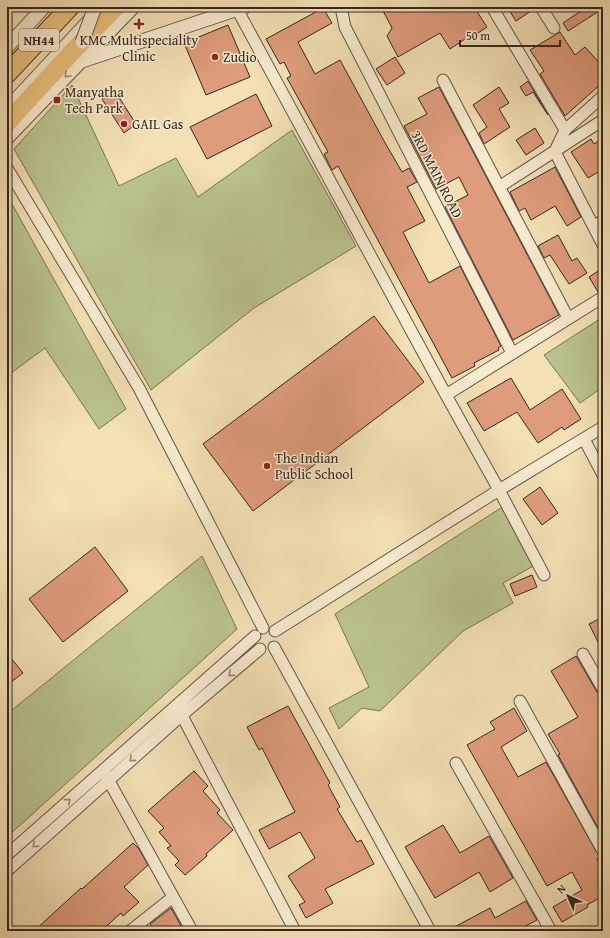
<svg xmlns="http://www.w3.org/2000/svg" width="610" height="938" viewBox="0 0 610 938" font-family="'Gentium Book Plus',serif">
<rect width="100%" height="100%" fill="#f3e0b5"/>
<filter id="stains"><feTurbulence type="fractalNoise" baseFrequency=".005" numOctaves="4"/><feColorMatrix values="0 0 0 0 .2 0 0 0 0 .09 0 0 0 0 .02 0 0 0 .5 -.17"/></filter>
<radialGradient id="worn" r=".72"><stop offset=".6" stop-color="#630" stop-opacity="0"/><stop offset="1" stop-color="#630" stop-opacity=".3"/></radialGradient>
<!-- green -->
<path fill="#b9c28e" stroke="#767457" d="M72,85L119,186L176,158L198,197L292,130L356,246L254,308L151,390L14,149Z
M7,195L126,409L99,429L45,348L7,376Z
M603,317V387L580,403L544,355Z
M504,506L537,564L503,583L513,603L463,631L380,711L362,708L339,729L329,708L369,687L335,614Z
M202,556L237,629L7,837V714Z"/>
<!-- building -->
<path fill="#de9c7c" stroke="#342720" d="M381,7H474L487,27L472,37L471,35L450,49L440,33L398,57L387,36L392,28Z
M507,7H534V9L516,21Z
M587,7H597L599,11L568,31L563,23Z
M323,8L332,23L298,42L315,74L340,60L384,141L402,172L409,168L417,182L407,187L425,221L403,232L429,283L460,266L501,346L498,348L499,350L474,363L475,366L452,378L338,166L332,170L324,154L328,152L287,78L291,76L284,62L280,64L266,39Z
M228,25L250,77L206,95L184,43Z
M560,32L575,55L585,47L603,67V82L565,116L540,74L544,71L530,50Z
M395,57L405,73L387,85L376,69Z
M528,81L548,115L533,92L526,96L520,87Z
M439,87L559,315L513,340L445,207L468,195L459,177L436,189L404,126L427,114L418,98Z
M499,87L509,103L499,109L510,127L484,144L479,133L487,127L473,105Z
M115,91L136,124L124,133L102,99Z
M256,94L272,126L207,159L190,127Z
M535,128L544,143L526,155L516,140Z
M603,138V169L588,178L571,152L591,139L594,144Z
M555,167L581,217L567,226L555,206L531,220L525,208L519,211L510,192Z
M558,235L572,261L577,258L587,273L569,284L550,255L544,258L538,246Z
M603,268V290L598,292L589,277Z
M374,316L424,382L253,511L203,444Z
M511,378L530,410L562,389L581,419L564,430L562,427L538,443L517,412L484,431L467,403Z
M540,487L558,513L542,525L523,499Z
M95,547L128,591L63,642L29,599Z
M532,575L537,587L515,596L510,584Z
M603,617V652L589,624Z
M7,653L23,673L7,685Z
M576,656L597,692L603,697V828L599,830L558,755L560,754L548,734L578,717L551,671Z
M288,706L330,783L328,785L340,807L337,809L357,842L361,840L374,864L325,889L333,903L306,918L299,905L305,902L288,876L315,858L300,832L269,849L259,830L295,812L262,748L259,750L247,727Z
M514,708L527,731L501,747L518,777L546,762L600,858L597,859L603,869V896L587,905L588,907L562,922L553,907L582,890L572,872L547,886L467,745L495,729L490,722Z
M194,771L208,786L203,791L220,810L217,813L233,830L206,854L207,856L185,875L175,865L179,861L167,848L171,846L159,832L164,828L148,811Z
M443,825L460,853L489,836L513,878L490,892L479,872L435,898L405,847Z
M133,843L139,849L148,865L124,887L139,902L123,916L121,913L101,931H34L81,888L82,889Z
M526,901L537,920L516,931H447L490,908L495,918Z
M171,908L184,931H156L150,924Z"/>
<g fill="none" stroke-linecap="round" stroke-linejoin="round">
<!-- minor casing -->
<g stroke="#645545" stroke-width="13">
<path id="minor" d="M341,7L345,27L512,353
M492,7L565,130
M541,7L554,28
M237,9L446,395L499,490L544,575
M443,80L568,318
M555,151L565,130L603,96
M555,152L603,245
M7,168L139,388L263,628
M499,187L603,120
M594,226L603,221
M446,395L603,297
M584,439L603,475
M275,631L499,490L603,427
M274,647L430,931
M583,654L603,689
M520,701L603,851
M179,710L295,931
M456,763L551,931
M105,774L192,931
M7,855L255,636
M7,871L182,715L260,649
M130,931L173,897"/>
</g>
<!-- tertiary casing -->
<g stroke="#645545" stroke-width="15">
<path id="tertiary" d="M7,47L44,7
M82,61L244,7
M7,109L102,7
M7,138L133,7"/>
</g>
<!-- trunk casing -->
<g stroke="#342720" stroke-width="20">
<path id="trunk" d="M7,74L70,7
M7,123L72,52L116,7"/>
</g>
<!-- minor -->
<use href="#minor" stroke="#f7ebcf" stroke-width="11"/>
<!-- tertiary -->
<use href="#tertiary" stroke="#f7ebcf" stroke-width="13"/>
<!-- trunk -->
<use href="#trunk" stroke="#eac07a" stroke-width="18"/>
<!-- tertiary-bridge casing -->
<g stroke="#645545" stroke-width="15" stroke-linecap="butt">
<path id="tertiary-bridge" d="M82,42L95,7"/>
</g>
<!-- tertiary-bridge -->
<use href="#tertiary-bridge" stroke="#f7ebcf" stroke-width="13"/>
</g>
<!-- one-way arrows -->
<defs><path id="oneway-chevron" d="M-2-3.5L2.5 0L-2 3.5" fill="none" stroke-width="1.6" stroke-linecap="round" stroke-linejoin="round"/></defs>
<g stroke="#968978">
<use href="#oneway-chevron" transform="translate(67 75) rotate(134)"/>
<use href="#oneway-chevron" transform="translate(231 674) rotate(139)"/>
<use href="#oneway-chevron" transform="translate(132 759) rotate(139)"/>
<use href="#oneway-chevron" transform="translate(68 801) rotate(-41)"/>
<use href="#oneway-chevron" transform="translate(35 845) rotate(138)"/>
</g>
<!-- markers -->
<g fill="#8f2418" stroke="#f7ebcf" stroke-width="1.5">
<path d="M137 18h4v4h4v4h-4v4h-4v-4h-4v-4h4z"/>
<circle cx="215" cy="57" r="4"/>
<rect x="53" y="96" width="8" height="8" rx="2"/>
<circle cx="124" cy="124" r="4"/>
<circle cx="267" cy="466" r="4"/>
</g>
<g text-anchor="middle" stroke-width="3" stroke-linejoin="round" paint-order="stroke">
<!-- shield labels -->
<rect fill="#f7ebcf" stroke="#6e6254" stroke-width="1" x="19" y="29" width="40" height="22" rx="3"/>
<g font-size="13" font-weight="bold" fill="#342720">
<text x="39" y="45">NH44</text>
</g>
<!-- poi labels -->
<g font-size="14" fill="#342720" stroke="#f7ebcf" text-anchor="start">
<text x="139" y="45" text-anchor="middle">KMC Multispeciality<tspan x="139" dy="16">Clinic</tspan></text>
<text x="223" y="62">Zudio</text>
<text x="65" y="97">Manyatha<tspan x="65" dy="16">Tech Park</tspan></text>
<text x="132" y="129">GAIL Gas</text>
<text x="275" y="463">The Indian<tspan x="275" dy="16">Public School</tspan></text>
</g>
<!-- street labels -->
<g font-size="14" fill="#342720" stroke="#f7ebcf">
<text transform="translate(437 174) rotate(63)" y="5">3RD MAIN ROAD</text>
</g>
</g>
<!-- margin -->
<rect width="610" height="938" fill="none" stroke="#f3e0b5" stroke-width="24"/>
<rect x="8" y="8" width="594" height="922" fill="none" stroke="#342720" stroke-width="2"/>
<rect x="12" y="12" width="586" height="914" fill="none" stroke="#342720"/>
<!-- north arrow -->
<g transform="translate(568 896) rotate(316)" stroke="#f7ebcf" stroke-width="3" paint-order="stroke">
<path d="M0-3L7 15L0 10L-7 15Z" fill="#342720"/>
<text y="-6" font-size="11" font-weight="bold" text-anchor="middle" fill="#342720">N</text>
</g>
<!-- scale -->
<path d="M460 40v6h100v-6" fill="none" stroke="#342720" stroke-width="2"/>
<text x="466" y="40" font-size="12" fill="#342720" stroke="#f7ebcf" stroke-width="3" paint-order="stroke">50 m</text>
<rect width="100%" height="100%" filter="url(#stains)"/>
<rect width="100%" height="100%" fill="url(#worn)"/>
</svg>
